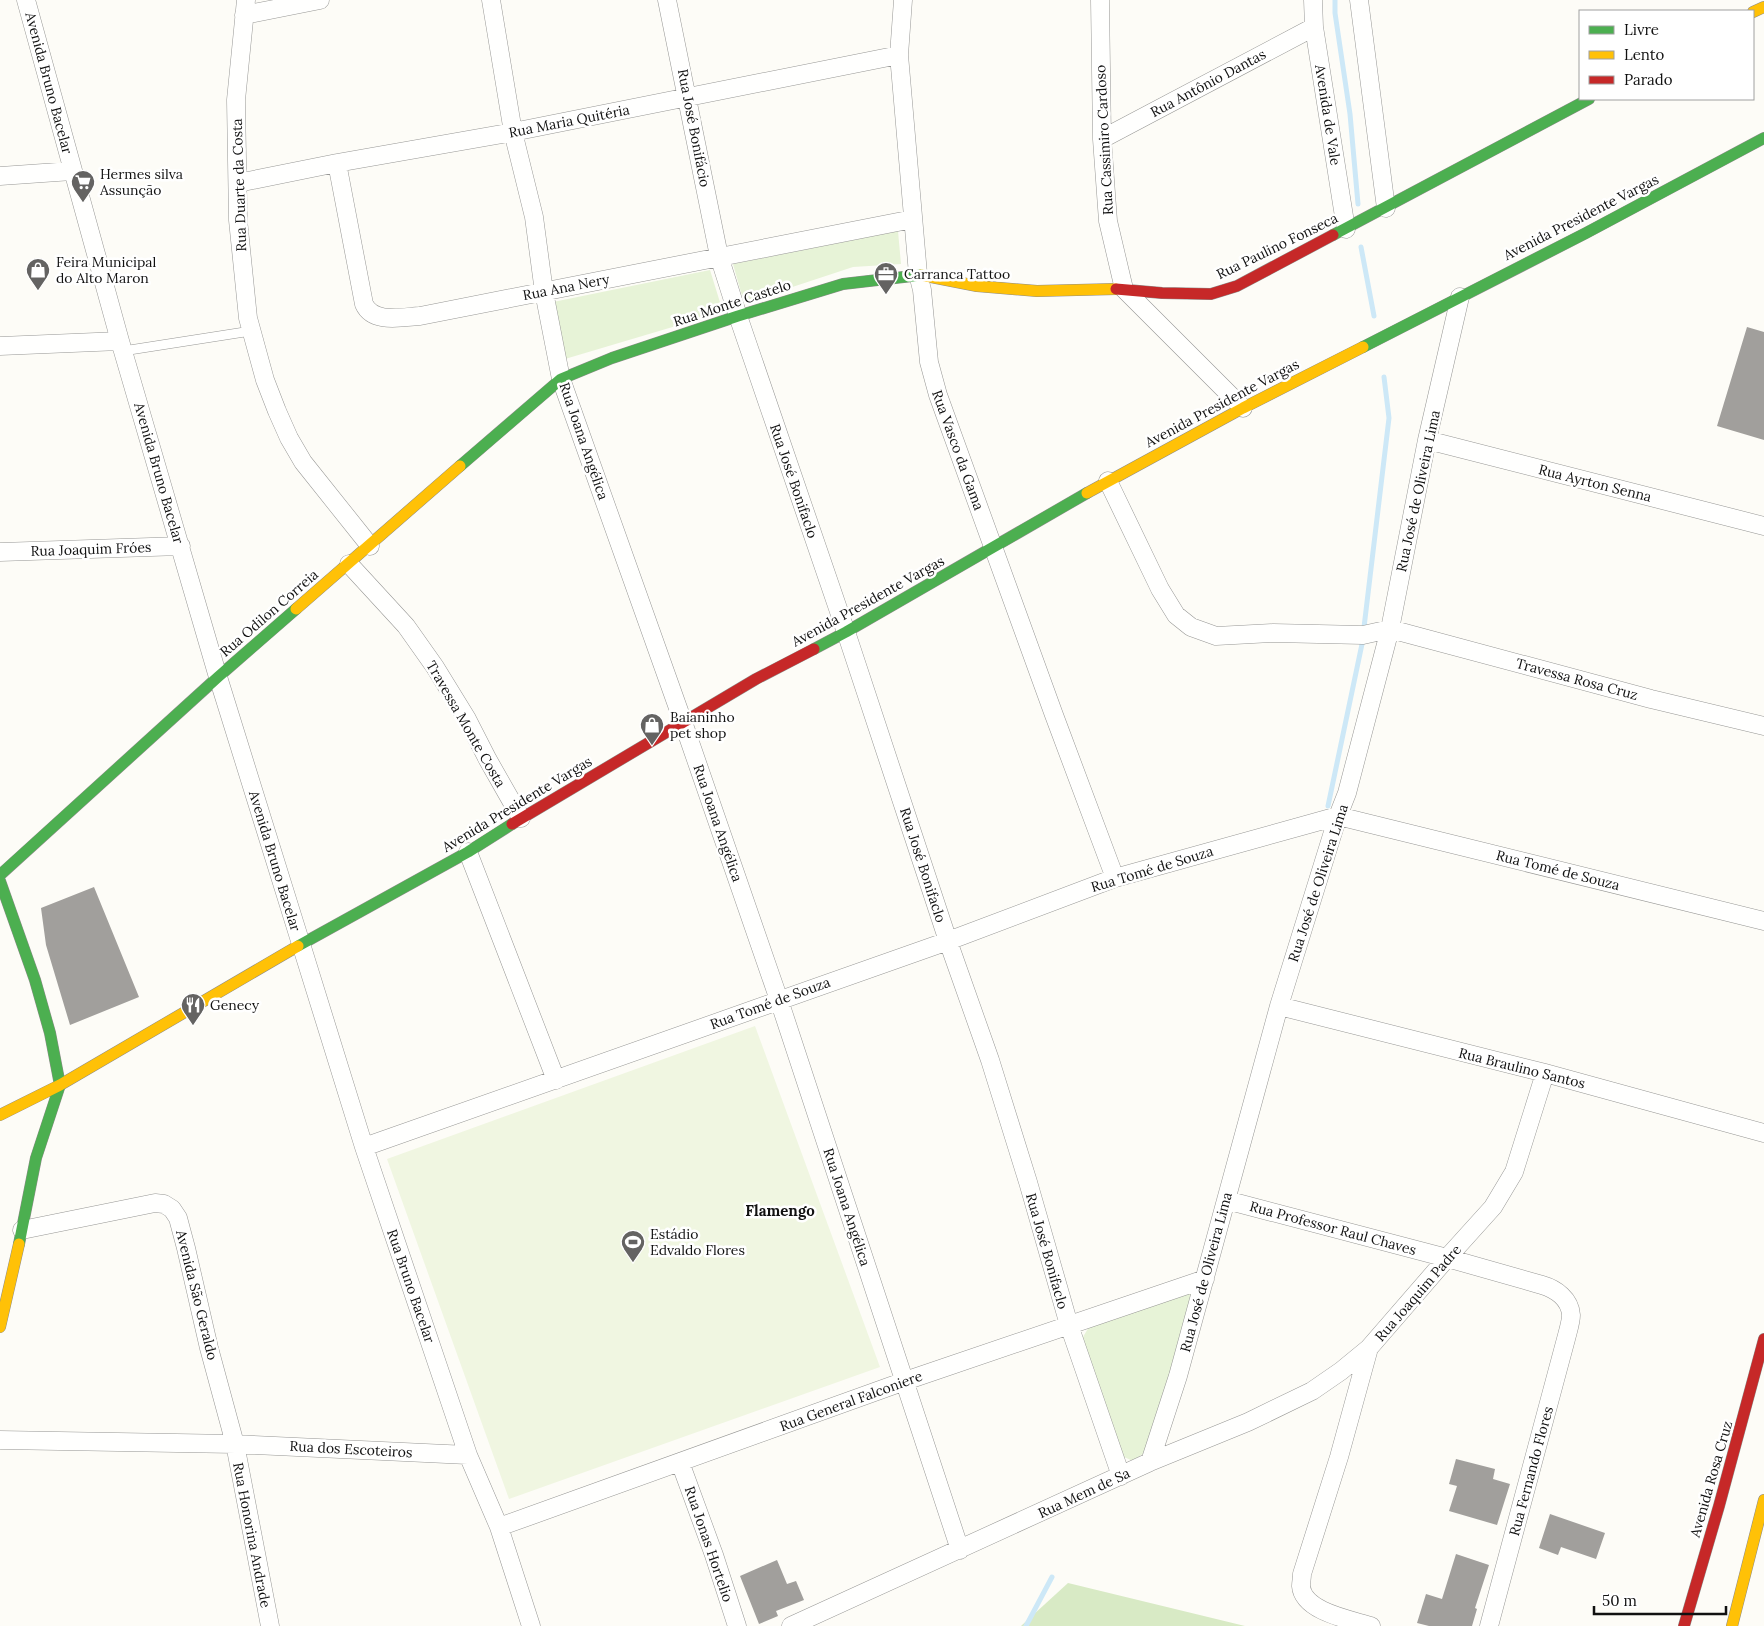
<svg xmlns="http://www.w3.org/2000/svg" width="1764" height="1626" viewBox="0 0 1764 1626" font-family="Lora,serif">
<rect width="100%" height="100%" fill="#fdfcf7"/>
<!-- green -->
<path fill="#e7f3d7" d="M898,231L901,264L853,267L744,303L733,264Z
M710,270L723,312L565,359L553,302Z
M1192,1293L1188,1313L1148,1450L1133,1461L1124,1457L1086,1355L1083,1337L1090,1325Z"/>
<!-- forest -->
<path fill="#d8eac5" d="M1068,1583L1245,1626H1021Z"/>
<!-- pitch -->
<path fill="#f0f6e1" d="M755,1026L880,1367L509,1499L387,1159Z"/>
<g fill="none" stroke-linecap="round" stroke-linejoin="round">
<!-- stream -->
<path stroke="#cde8f7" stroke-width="5" d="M1335,0V13L1350,114L1358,204
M1361,247L1374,316
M1328,806L1362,644L1389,418L1384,377
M1026,1626L1052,1577"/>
</g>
<!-- building -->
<path fill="#a19f9c" d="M1747,327L1764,332V440L1717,426Z
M94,887L139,997L70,1025L46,945L41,908Z
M1456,1459L1495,1469L1493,1479L1510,1484L1497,1525L1449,1511L1457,1486L1449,1484Z
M1550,1514L1605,1533L1596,1559L1561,1547L1558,1555L1539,1548Z
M1456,1554L1489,1565L1475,1608L1477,1609L1472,1626H1429L1417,1623L1426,1594L1442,1599Z
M777,1560L787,1584L796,1581L804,1600L776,1611L778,1616L759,1624L740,1576Z"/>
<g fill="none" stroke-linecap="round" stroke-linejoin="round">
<!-- lane casing -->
<g stroke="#979795" stroke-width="10">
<path id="lane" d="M123,351L251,331"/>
</g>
<!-- street casing -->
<g stroke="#979795" stroke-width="19">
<path id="street" d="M26,0L120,341L218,677L301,944L364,1147L468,1455L499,1527L531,1626
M246,0L236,100L238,220L248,318L265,380L277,411L289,438L303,462L370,546
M491,0L513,132L534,217L544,292L561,379L683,722L779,1000L960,1550
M667,0L719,256L738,316L846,632L948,941L990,1060L1028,1182L1069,1325L1121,1476
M903,0L899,55L918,274L922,290L929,362L938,395L1054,715L1115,878
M1100,0L1102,139L1108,221L1124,289L1243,408
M1313,0L1314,27L1346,229
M1359,0L1386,208
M244,15L320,0
M1102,139L1314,27
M337,163L364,304C373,324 402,317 420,316L913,219
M0,176L72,171
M238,183L337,163L513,132L899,55
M0,346L120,341
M1427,440L1764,526
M1108,481L1160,589L1176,615L1191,627L1216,636L1273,633L1363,635L1390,629L1651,699L1764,726
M0,552L181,546
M349,564L406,626L435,667L467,719L488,760L521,818
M468,852L556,1080
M1279,1006L1545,1073L1764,1133
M364,1147L948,941L1115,878L1338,816L1764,921
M1226,1200L1447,1258L1542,1285C1556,1289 1570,1299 1571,1315C1571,1322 1568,1331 1566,1339L1489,1626
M22,1230L155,1203L164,1204L172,1209L178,1218L186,1248L209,1348L235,1444L270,1626
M0,1440L235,1444L468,1455
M680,1462L714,1555L737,1626
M1150,1462L1178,1376L1279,1006L1338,816L1347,793L1390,629L1427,440L1460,297
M499,1527L905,1381L1205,1279
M791,1626L1150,1462L1248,1422L1312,1391L1341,1371L1369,1348
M1371,1626C1352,1620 1303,1612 1301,1586C1301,1583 1302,1578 1302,1574L1339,1457L1369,1348L1447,1258L1493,1207L1514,1172L1545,1073"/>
</g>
<!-- fast casing -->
<g stroke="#8e8d8b" stroke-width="12">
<path id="fast" d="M1333,235L1589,99
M1363,347L1586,233L1764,138
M460,466L561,379L612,358L738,316L843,284L921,275
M814,649L846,632L1087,493
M0,875L218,677L296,609
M0,881L35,980L50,1033L60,1085L36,1158L19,1244
M298,946L468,852L512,824"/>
</g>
<!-- slow casing -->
<g stroke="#8e8d8b" stroke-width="12">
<path id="slow" d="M1753,12L1764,7
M921,275L977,286L1037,291L1116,289
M1087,493L1243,408L1363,347
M296,609L460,466
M0,1115L60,1085L298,946
M0,1327L19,1244
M1732,1626L1764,1500"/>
</g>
<!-- jam casing -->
<g stroke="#8e8d8b" stroke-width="12">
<path id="jam" d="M1116,289L1162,293L1211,294L1237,286L1333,235
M512,824L756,679L814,649
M1684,1626L1719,1506L1764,1339"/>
</g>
<!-- lane -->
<use href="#lane" stroke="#fffffe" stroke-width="9"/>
<!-- street -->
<use href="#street" stroke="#fffffe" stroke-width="18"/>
<!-- fast -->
<use href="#fast" stroke="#4caf50" stroke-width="11"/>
<!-- slow -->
<use href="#slow" stroke="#ffc107" stroke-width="11"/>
<!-- jam -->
<use href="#jam" stroke="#c62828" stroke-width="11"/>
</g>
<!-- icons -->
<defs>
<g id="supermarket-pin" transform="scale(1.25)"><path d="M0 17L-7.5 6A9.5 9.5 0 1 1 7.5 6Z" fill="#646362" stroke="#fff"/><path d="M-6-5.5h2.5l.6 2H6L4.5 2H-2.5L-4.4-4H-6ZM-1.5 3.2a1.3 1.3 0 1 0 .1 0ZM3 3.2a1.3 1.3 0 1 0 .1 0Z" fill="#fff"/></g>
<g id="shop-pin" transform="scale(1.25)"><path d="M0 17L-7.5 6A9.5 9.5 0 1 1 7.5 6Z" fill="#646362" stroke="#fff"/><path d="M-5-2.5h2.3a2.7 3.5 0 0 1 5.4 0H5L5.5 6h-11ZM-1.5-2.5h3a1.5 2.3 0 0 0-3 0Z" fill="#fff"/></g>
<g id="office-pin" transform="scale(1.25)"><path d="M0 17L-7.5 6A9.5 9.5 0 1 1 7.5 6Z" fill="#646362" stroke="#fff"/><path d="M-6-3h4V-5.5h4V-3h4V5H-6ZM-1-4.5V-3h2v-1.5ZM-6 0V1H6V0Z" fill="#fff"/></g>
<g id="restaurant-pin" transform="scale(1.25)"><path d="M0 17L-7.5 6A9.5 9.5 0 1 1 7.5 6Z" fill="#646362" stroke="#fff"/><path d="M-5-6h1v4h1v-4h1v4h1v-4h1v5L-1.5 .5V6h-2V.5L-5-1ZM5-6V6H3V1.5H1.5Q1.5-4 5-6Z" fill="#fff"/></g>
<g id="stadium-pin" transform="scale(1.25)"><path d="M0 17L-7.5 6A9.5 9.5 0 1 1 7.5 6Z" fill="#646362" stroke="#fff"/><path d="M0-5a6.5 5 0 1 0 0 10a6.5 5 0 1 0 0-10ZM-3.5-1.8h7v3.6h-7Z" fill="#fff"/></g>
</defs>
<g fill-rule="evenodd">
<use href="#supermarket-pin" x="83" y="182"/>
<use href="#shop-pin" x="38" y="270"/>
<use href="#office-pin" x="886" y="274"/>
<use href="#shop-pin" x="652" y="725"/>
<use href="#restaurant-pin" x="193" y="1005"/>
<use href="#stadium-pin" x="633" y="1242"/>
</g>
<g text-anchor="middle" stroke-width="5" stroke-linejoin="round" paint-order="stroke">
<!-- street labels -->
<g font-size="14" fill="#111" stroke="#fff">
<text transform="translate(49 83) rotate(75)" y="5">Avenida Bruno Bacelar</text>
<text transform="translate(1208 83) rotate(-28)" y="5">Rua Antônio Dantas</text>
<text transform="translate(1328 115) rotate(81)" y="5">Avenida de Vale</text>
<text transform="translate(569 121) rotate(-11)" y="5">Rua Maria Quitéria</text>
<text transform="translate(694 128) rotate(79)" y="5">Rua José Bonifácio</text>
<text transform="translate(1104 140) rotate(-93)" y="5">Rua Cassimiro Cardoso</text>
<text transform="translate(239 185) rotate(-92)" y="5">Rua Duarte da Costa</text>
<text transform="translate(1581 217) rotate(-27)" y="5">Avenida Presidente Vargas</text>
<text transform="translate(1277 246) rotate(-26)" y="5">Rua Paulino Fonseca</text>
<text transform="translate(566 287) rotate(-11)" y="5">Rua Ana Nery</text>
<text transform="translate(732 303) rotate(-18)" y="5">Rua Monte Castelo</text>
<text transform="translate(1222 403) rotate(-28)" y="5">Avenida Presidente Vargas</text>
<text transform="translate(584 441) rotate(71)" y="5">Rua Joana Angélica</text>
<text transform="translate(958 450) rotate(70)" y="5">Rua Vasco da Gama</text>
<text transform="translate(159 473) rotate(74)" y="5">Avenida Bruno Bacelar</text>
<text transform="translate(794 481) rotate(71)" y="5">Rua José Bonifaclo</text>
<text transform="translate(1595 483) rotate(14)" y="5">Rua Ayrton Senna</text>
<text transform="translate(1418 491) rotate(-78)" y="5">Rua José de Oliveira Lima</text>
<text transform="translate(91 549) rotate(-2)" y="5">Rua Joaquim Fróes</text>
<text transform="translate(868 601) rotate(-29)" y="5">Avenida Presidente Vargas</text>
<text transform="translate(269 613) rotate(-41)" y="5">Rua Odilon Correia</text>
<text transform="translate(1577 679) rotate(15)" y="5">Travessa Rosa Cruz</text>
<text transform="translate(466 724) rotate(60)" y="5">Travessa Monte Costa</text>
<text transform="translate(517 804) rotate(-31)" y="5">Avenida Presidente Vargas</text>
<text transform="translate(718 823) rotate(71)" y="5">Rua Joana Angélica</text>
<text transform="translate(275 861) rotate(73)" y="5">Avenida Bruno Bacelar</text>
<text transform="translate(923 865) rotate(72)" y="5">Rua José Bonifaclo</text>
<text transform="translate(1152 869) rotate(-17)" y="5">Rua Tomé de Souza</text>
<text transform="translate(1558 870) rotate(14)" y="5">Rua Tomé de Souza</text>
<text transform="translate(1318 883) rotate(-72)" y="5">Rua José de Oliveira Lima</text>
<text transform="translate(770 1003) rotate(-20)" y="5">Rua Tomé de Souza</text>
<text transform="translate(1522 1068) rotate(14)" y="5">Rua Braulino Santos</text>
<text transform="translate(847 1207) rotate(72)" y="5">Rua Joana Angélica</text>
<text transform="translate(1333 1228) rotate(15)" y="5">Rua Professor Raul Chaves</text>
<text transform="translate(1047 1251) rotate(74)" y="5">Rua José Bonifaclo</text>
<text transform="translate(1206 1272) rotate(-75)" y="5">Rua José de Oliveira Lima</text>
<text transform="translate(411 1286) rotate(71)" y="5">Rua Bruno Bacelar</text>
<text transform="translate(1418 1293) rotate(-49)" y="5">Rua Joaquim Padre</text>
<text transform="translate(197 1295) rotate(76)" y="5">Avenida São Geraldo</text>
<text transform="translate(851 1401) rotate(-20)" y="5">Rua General Falconiere</text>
<text transform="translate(351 1449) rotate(3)" y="5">Rua dos Escoteiros</text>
<text transform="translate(1531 1471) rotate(-75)" y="5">Rua Fernando Flores</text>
<text transform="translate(1711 1479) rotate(-74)" y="5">Avenida Rosa Cruz</text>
<text transform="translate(1084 1493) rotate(-25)" y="5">Rua Mem de Sa</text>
<text transform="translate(252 1535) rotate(79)" y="5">Rua Honorina Andrade</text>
<text transform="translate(709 1544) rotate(71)" y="5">Rua Jonas Hortelio</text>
</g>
<!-- poi labels -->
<g font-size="14" fill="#111" stroke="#fff" text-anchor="start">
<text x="100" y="179">Hermes silva<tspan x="100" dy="16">Assunção</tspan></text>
<text x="56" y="267">Feira Municipal<tspan x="56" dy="16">do Alto Maron</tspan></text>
<text x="904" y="279">Carranca Tattoo</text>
<text x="670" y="722">Baianinho<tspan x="670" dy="16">pet shop</tspan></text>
<text x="210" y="1010">Genecy</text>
<text x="650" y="1239">Estádio<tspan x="650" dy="16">Edvaldo Flores</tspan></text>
</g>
<!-- neighbourhood labels -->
<g font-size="15" font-weight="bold" fill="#111" stroke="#fff">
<text x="780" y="1216">Flamengo</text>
</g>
</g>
<!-- legend -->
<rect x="1579" y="10" width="175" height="90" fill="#ffffff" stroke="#a0a0a0"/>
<rect x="1589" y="26" width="25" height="8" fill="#4caf50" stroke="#a0a0a0"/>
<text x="1624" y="35" font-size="15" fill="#111111">Livre</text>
<rect x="1589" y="51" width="25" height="8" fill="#ffc107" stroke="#a0a0a0"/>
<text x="1624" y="60" font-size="15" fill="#111111">Lento</text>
<rect x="1589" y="76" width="25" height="8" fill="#c62828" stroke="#a0a0a0"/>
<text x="1624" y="85" font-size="15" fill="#111111">Parado</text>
<!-- scale -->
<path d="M1594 1606v8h132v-8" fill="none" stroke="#111111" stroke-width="2.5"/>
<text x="1602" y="1606" font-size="15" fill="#111111" stroke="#ffffff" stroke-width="4" paint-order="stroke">50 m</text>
</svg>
